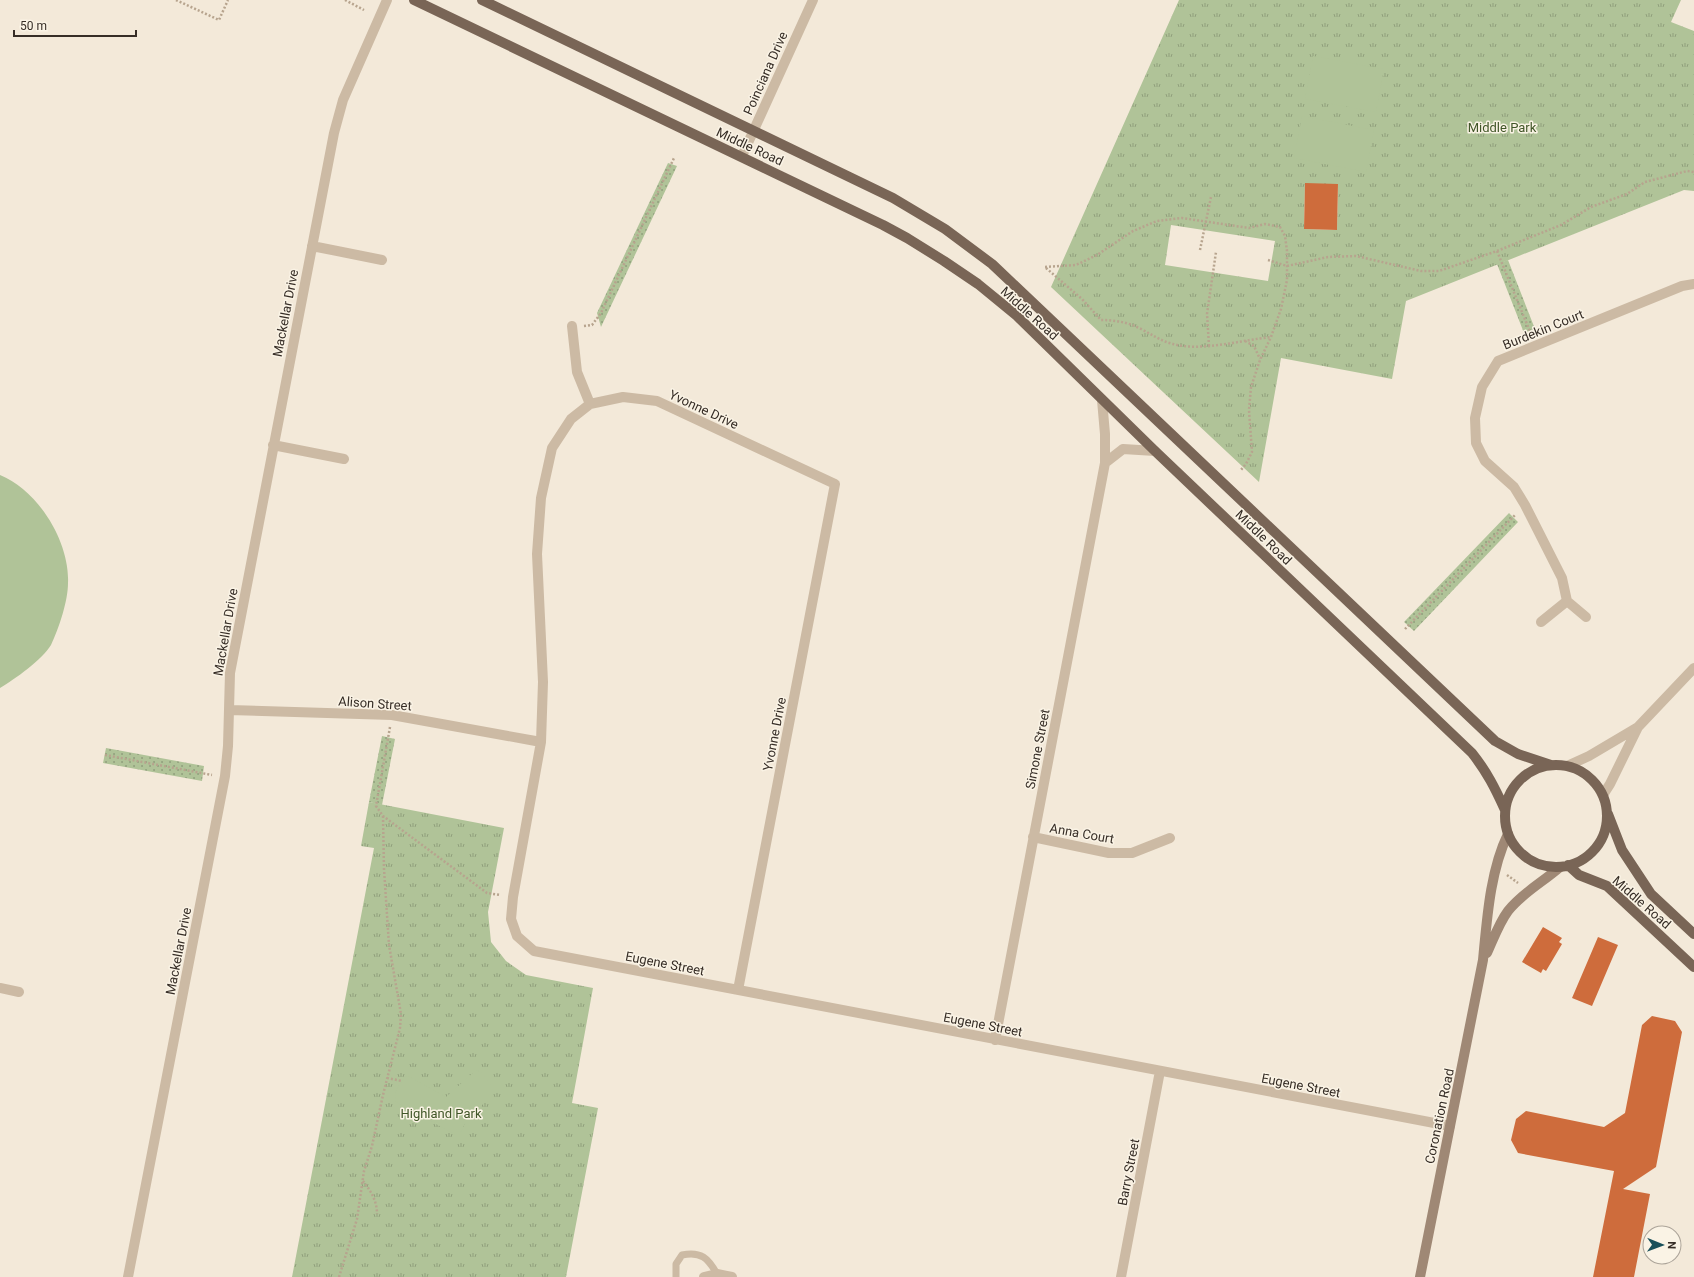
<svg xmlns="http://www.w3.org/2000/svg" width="1694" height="1277" viewBox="0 0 1694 1277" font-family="Roboto,sans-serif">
<defs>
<pattern id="grass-dots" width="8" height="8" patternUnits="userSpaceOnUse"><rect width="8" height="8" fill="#b0c398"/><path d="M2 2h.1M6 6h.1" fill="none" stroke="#909f7c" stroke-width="1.8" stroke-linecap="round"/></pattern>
<pattern id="park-tufts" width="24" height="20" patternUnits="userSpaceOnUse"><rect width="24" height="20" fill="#b0c398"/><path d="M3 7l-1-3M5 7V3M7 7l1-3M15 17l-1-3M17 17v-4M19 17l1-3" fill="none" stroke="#909f7c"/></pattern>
</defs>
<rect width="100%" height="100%" fill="#f3e9d9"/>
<!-- grass -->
<path fill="url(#grass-dots)" d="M668,163L677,166L601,327L597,313Z
M1508,260L1535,329L1524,333L1497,264Z
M1509,513L1518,522L1414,631L1404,622Z
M382,736L395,739L382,805L369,802Z
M106,748L204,766L202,781L103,763Z"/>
<!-- park -->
<path fill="url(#park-tufts)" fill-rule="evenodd" d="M1179,0H1681L1671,22L1694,31V191L1684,190L1406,301L1392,379L1281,358L1259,482L1051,287ZM1305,184H1338L1337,230L1304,229ZM1171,225L1275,241L1268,281L1165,265Z
M369,802L504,828L488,912L491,942L506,961L526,975L593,988L572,1103L598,1108L566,1277H292L374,848L361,846Z"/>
<!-- garden -->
<path fill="#b0c398" d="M1313,56L1384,69L1376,112L1305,99Z
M1302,116L1374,130L1366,172L1294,158Z
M0,475C38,490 70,542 68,583C68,601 59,628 51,645C42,660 15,679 0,688Z
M476,1070L481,1072L493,1088V1094L467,1120L459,1135H456L396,1102L395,1092L405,1076L410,1077L446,1097Z"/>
<!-- building -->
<path fill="#ce6c3c" d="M1305,183L1338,184L1337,230L1304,229Z
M1543,927L1562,938L1559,942L1562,944L1546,971L1543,969L1541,973L1522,962Z
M1598,937L1618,945L1592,1006L1572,998Z
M1652,1016L1675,1021L1682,1032L1656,1167L1623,1189L1650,1194L1634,1277H1593L1614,1171L1518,1153L1511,1140L1516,1119L1526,1111L1604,1127L1625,1113L1642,1025Z"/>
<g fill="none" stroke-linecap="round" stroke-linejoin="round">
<!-- path -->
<path stroke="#b7a48e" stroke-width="2.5" stroke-dasharray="2 2" stroke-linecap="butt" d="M176,0L219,20L228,0
M345,0L364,10
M1200,250L1211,197
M1497,251L1531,334
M1268,260L1287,266L1328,257L1356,256L1421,271H1439L1497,251L1561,225L1591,207L1627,194L1645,182L1687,171L1694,172
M1045,267L1076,265L1097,255L1133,231L1157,221L1182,218L1249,228L1265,224L1280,227L1285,236L1287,251V280L1281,309L1271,337L1260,360L1251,387L1249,410L1252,452L1246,464L1240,471
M1046,268L1082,299L1101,320C1114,320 1126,322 1137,327C1150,333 1160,341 1173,344C1201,352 1242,340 1271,337
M584,326L592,325L601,313L674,158
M1245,341L1254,346L1260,359
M1209,346L1207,314L1216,252
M1405,629L1516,514
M390,727L376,806L383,816L487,893L500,895
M105,755L212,775
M1507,875L1518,883
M387,1078L402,1081
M363,1181C371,1191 377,1201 377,1214
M339,1277L357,1219L364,1171L372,1146L383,1095L400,1028L401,1014L389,945L384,869L383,816"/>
<!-- lane -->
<path stroke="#ccbaa4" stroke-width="7" d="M676,1277V1264L682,1255C701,1251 708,1258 717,1274"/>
<!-- street -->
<path stroke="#ccbaa4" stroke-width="10" d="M742,156L813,0
M312,246L382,260
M572,326L577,372L590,404
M273,445L344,459
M1105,463L1123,449L1155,451
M1586,617L1567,601L1562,578L1525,505L1514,487L1485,461L1476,443L1475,418L1482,387L1498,361L1682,286L1694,284
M1541,622L1567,601
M229,710L392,715L541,742
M1567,766L1589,756L1638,727L1694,668
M1603,795L1610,784L1638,727
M1033,837L1109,853H1132L1170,838
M0,988L19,992
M738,990L835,484L657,401L623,397L590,404L571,419L552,448L541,498L537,554L543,682L541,742L513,897L511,919L517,936L534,951L1450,1126
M995,1040L1105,463V434L1102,400
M128,1277L225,776L228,746L230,673L334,133L343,100L387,0
M704,1277L717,1274L732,1277
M1121,1277L1160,1071"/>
<!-- secondary -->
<path stroke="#9f8875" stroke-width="10" d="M1487,953C1493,940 1499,923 1508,911C1522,893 1543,882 1560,867
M1420,1277L1483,960C1487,919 1490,871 1508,834"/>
<!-- primary -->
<path stroke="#796556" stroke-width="10" d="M414,0L883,225L907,238L944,261L978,284L1017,316L1155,451L1472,753C1487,772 1495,788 1505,810
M482,0L893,198L945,229L992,264L1495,741L1518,754L1551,765
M1505 816a51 51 0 1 1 102 0a51 51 0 1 1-102 0Z
M1608,814L1622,850L1651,894L1694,934
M1568,865L1579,875L1607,886L1694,967"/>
</g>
<g text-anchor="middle" stroke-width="3" stroke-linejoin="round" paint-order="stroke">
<!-- street labels -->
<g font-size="13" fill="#362d26" stroke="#faf3e5">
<text transform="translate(765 73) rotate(-66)" y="5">Poinciana Drive</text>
<text transform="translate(750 146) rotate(25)" y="5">Middle Road</text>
<text transform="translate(285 313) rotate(-79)" y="5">Mackellar Drive</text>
<text transform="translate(1030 313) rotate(42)" y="5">Middle Road</text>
<text transform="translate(1543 329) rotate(-22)" y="5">Burdekin Court</text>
<text transform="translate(704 409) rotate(25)" y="5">Yvonne Drive</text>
<text transform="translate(1264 537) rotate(44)" y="5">Middle Road</text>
<text transform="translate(225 632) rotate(-80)" y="5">Mackellar Drive</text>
<text transform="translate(375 703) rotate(4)" y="5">Alison Street</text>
<text transform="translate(774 734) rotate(-79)" y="5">Yvonne Drive</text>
<text transform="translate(1037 749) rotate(-79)" y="5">Simone Street</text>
<text transform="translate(1082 833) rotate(10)" y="5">Anna Court</text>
<text transform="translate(1642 902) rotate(41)" y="5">Middle Road</text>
<text transform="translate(178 951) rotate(-79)" y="5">Mackellar Drive</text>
<text transform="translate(665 963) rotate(11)" y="5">Eugene Street</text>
<text transform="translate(983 1024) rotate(11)" y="5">Eugene Street</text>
<text transform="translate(1301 1085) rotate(11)" y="5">Eugene Street</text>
<text transform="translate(1439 1116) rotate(-78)" y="5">Coronation Road</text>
<text transform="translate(1128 1172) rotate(-79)" y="5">Barry Street</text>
</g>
<!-- park labels -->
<g font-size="13" fill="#415628" stroke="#faf3e5">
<text x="1502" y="132">Middle Park</text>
<text x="441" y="1118">Highland Park</text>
</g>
</g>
<!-- north arrow -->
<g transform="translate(1662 1245) rotate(91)"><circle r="19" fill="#faf3e5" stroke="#aca499"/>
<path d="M0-3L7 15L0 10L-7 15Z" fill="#19505a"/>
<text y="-6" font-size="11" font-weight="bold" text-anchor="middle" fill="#362d26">N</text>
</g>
<!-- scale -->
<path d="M14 30v6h122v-6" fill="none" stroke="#362d26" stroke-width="2"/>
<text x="20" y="30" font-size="12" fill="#362d26" stroke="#faf3e5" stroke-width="3" paint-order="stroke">50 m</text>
</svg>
